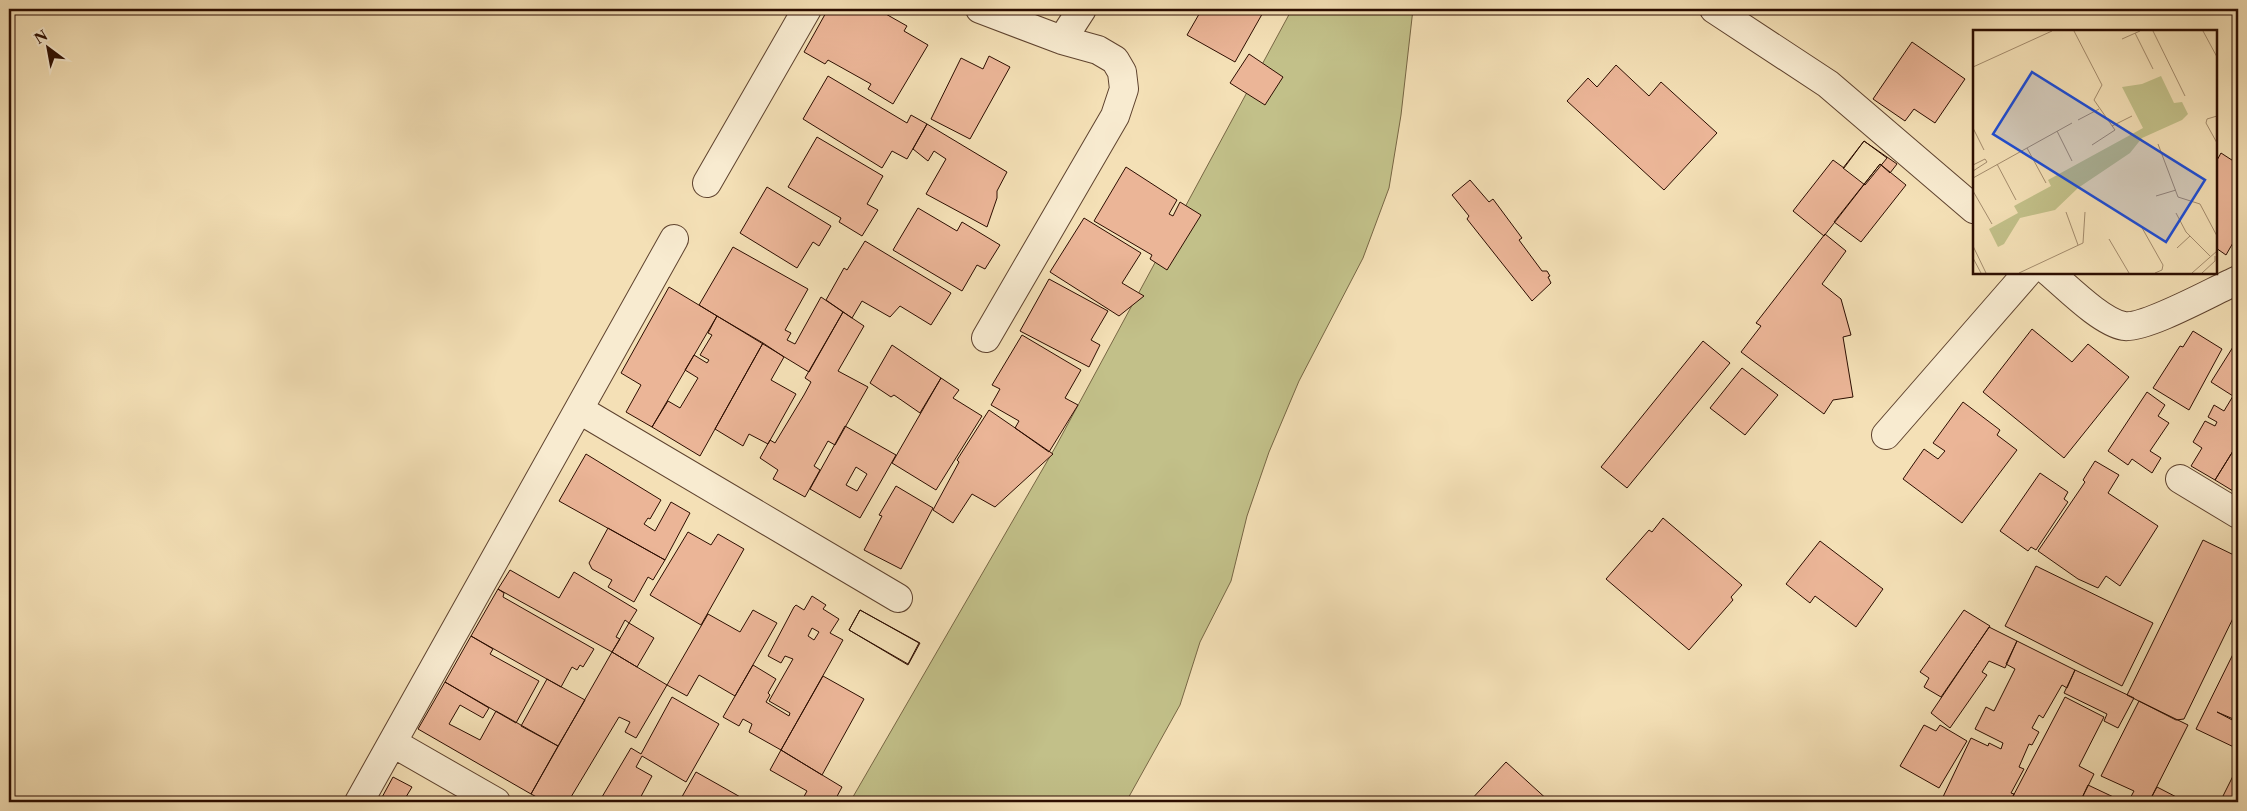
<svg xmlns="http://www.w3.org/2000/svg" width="2247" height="811" viewBox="0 0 2247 811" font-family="'Libre Caslon Text',serif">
<rect width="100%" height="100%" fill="#f4e0b6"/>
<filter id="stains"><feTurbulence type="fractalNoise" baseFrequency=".004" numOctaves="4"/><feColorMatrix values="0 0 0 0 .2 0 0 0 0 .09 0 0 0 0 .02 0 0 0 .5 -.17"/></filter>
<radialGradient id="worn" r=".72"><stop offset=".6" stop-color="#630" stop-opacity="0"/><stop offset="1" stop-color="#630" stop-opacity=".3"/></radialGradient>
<!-- green -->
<path fill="#c2c089" stroke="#764" d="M1292,9H1413L1401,115L1389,188L1363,258L1299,381L1269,452L1247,516L1231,581L1200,642L1180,705L1126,802H850L1056,446Z"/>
<!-- building -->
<path fill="#ebb597" stroke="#2c0d00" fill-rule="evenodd" d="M828,9H877L907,26L904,31L928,45L893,104L868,89L871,84L828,60L825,64L804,52Z
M1202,9H1265L1235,62L1187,35Z
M1912,42L1965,79L1935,123L1914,109L1905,121L1873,99Z
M1249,54L1283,77L1265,105L1230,83Z
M989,56L1010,67L970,139L931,119L961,58L983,69Z
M1616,65L1649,96L1661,82L1717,133L1664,190L1567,101L1588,78L1597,87Z
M828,76L907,123L911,115L927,124L907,159L892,151L882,168L803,119Z
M927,124L1007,172L997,191V198L987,227L926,194L946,159L934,151L928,161L913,149Z
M817,137L883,176L867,204L878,210L862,236L839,222L841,218L788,187Z
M1864,141L1897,164L1890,173L1880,164L1824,236L1793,211L1833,160L1844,168Z
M1864,141L1887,158L1865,185L1843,168Z
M2221,153L2238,164V234L2226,255L2216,248V162Z
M1880,164L1906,185L1861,242L1834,222Z
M1126,167L1177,200L1169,214L1173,216L1180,202L1201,215L1167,270L1150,259L1152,255L1094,221Z
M1470,180L1489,202L1493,199L1522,238L1519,240L1542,271H1547L1550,276L1548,277L1551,283L1532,301L1467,219L1469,216L1452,195Z
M767,187L831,226L819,246L813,242L797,268L740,233Z
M918,208L957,231L962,222L1000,245L985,269L977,265L962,291L893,250Z
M1084,218L1141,253L1122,283L1144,296L1119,316L1050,272Z
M1825,234L1846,251L1822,284L1841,299L1851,335L1843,337L1853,397L1833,400L1824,414L1741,352L1761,326L1756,323Z
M865,241L951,293L931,325L900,306L890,317L862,301L852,318L826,300L844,268L847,270Z
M733,247L808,289L785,330L791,333L787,340L795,344L821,297L843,312L809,372L699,305Z
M1049,279L1108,311L1091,340L1100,345L1089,367L1020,331Z
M669,287L717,316L652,427L626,412L641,385L621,373Z
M843,312L864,326L838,371L868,387L835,445L828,441L814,466L820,470L805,497L773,479L778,470L760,458L770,440L775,443L804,395L811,382L805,378Z
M717,316L763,343L700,456L652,427L668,401L680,408L698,378L685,370L694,355L707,363L709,360L700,355L712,335L708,333Z
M2032,329L2072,362L2088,344L2129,377L2064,458L1983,392Z
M2193,331L2222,349L2189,410L2153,388L2180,346L2183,347Z
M1022,335L1081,370L1065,398L1078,405L1049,452L1015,428L1019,421L991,405L1000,389L992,385Z
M2238,339V443L2215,480L2191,466L2202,448L2193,442L2205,421L2215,426L2217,422L2208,417L2214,405L2224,411L2233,396L2211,382Z
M1703,341L1730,363L1627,488L1601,467Z
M763,343L784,357L771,380L796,394L768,444L749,434L743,446L715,429Z
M892,345L941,378L920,413L894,395L891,397L870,383Z
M1742,368L1778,395L1745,435L1710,408Z
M941,378L959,390L953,398L982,416L936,490L892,463Z
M2147,392L2165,405L2158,416L2169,423L2150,451L2161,458L2152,473L2132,459L2128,465L2108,451Z
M1963,402L2000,430L1997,435L2017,450L1962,523L1903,479L1924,449L1938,459L1945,451L1933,443Z
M989,410L1053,454L995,507L972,494L953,523L933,510L959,462L957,460Z
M845,426L896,455L860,518L810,489ZM856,467L867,474L857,491L846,485Z
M2238,443V494L2215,480Z
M586,454L661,500L650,519L648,518L644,524L655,531L671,502L690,513L665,560L559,501Z
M2095,461L2119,475L2108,493L2158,526L2120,586L2106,576L2098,588L2078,579L2038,551L2081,488L2085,482L2083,480Z
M2040,473L2068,492L2064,499L2068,502L2036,550L2031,547L2028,551L2000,531Z
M896,486L933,508L901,569L864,550L882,516L879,515Z
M1663,518L1742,585L1731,597L1733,600L1689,650L1606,579L1649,530L1652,532Z
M608,528L665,560L653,580L648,577L634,602L608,587L612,580L592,569L589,563Z
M688,532L711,545L718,534L744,549L701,625L650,595Z
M2203,540L2238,557V608L2184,719L2176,720L2127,695Z
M1820,541L1883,589L1856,627L1815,596L1810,603L1786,584Z
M2036,566L2153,623L2122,686L2005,626Z
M510,570L559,598L574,572L637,610L629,623L625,620L616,637L620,639L612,652L498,589Z
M498,589L504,593L503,597L594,649L583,667L580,665L577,670L572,667L561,687L471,636Z
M812,596L826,605L823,609L839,619L830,633L843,640L781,750L749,732L752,724L743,719L739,726L723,717L753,665L776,679L768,693L770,695L766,702L789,716L790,713L769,701L793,659L785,656L781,663L768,656L794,607L796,605L804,610ZM812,628L819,632L814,640L808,636Z
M753,610L777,623L735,696L699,675L687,696L667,685L708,614L740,632Z
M860,610L919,643L908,664L849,630Z
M860,610L920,643L908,665L849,630Z
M1964,610L1990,626L1941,697L1924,687L1929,678L1920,672Z
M629,623L654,638L637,667L612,652Z
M1989,627L2017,641L2005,668L1989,661L1982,672L1987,675L1950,728L1931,713Z
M471,636L493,649L490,654L539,681L516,723L445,682Z
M2017,641L2075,670L2067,688L2062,685L2043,718L2039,715L2032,728L2039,732L2032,745L2029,744L2019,767L2024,769L2011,793L2014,794L2010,802L2004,800L2003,802H1949L1942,799L1971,738L1988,746L1989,743L2001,749L2003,743L1975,729L1986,707L1994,711L2015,669L2006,664Z
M2238,644V721L2217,712L2238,723V749L2196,729Z
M612,652L667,685L636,738L625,732L630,722L619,717L568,802H546L531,794Z
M2075,670L2134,698L2118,728L2104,721L2107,714L2064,693Z
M823,676L864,699L822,775L781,750Z
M547,679L585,700L558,746L521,726Z
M445,682L489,708L483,718L460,705L449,724L457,728L480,740L496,711L558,746L531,794L418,729Z
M672,697L719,724L686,782L642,756L636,767L652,776L638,802H599L631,748L641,754Z
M2065,697L2104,717L2079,766L2094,774L2080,802H2010Z
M2139,701L2188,725L2149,802H2128L2134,791L2101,776Z
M1924,725L1936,731L1940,725L1967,741L1939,788L1900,766Z
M781,750L842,787L834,802H801L807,791L770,770Z
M1506,762L1550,802H1469Z
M2237,768L2238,802H2220Z
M696,772L735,794L749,802H679Z
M393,777L412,787L403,802H381L380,801Z
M2088,785L2124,802H2080Z
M2157,787L2186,802H2149Z"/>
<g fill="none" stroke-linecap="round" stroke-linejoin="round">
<!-- minor casing -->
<g stroke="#5e422e" stroke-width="30">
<path id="minor" d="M980,9L1062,40L1098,50L1115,60L1122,72L1124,89L1115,116L986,338
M1714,9L1828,84L1974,209
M1062,40L1082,9
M707,183L807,9
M2049,272C2067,287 2101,322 2124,326C2146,329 2215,290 2238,280
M580,410L898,598
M1886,435L2028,272
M2180,479L2238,514
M393,743L496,802
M359,802L674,239"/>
</g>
<!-- minor -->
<use href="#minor" stroke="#f8ebd0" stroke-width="28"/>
</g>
<!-- overview -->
<g transform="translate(1973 30)">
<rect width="244" height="244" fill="#f4e0b6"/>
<path d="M188,46L201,73L209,72L215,84L209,90L169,108L157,123L105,158L82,180L47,188L31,214L25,217L16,199L45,183L41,176L78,156L75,150L170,98L149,57L169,54Z" fill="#c2c089"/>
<path fill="none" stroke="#a48c6d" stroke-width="1" d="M101,1L129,55L121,70L142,100L119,115M180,1L212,66M230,1L244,27M162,3L180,39M149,9L167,1M0,37L79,1M244,86L234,89L233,93L244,113M105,90L126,79M139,96L159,86M0,98L11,120M84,101L99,131M185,114L205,167L227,174L244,206M54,118L73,153M24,134L43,170M0,135L12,129L14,132L0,141M0,148L99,93M0,161L19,194M183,166L203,160M93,182L105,215M203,183L213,202L237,226M168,196L190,235L189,240L182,243M136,209L156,243M0,216L13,243M204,218L217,206M0,228L8,243M46,243L110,213L112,182M219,243L244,221M229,243L242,231V226"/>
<path fill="#1d4ed8" fill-opacity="0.15" stroke="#1d4ed8" stroke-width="2.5" d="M59,42L232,150L193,212L20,104Z"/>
<rect width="244" height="244" fill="none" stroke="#2c0d00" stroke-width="2.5"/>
</g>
<!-- margin -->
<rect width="2247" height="811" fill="none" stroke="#f4e0b6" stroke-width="30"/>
<rect x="10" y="10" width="2227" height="791" fill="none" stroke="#2c0d00" stroke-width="2.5"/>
<rect x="15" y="15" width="2217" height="781" fill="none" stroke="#2c0d00"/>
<!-- north arrow -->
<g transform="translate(48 48) rotate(328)" stroke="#f8ebd0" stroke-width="4" paint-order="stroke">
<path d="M0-4L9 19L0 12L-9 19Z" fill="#2c0d00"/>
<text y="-8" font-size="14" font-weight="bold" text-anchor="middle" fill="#2c0d00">N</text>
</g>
<rect width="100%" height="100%" filter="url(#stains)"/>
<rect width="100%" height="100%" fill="url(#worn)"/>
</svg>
